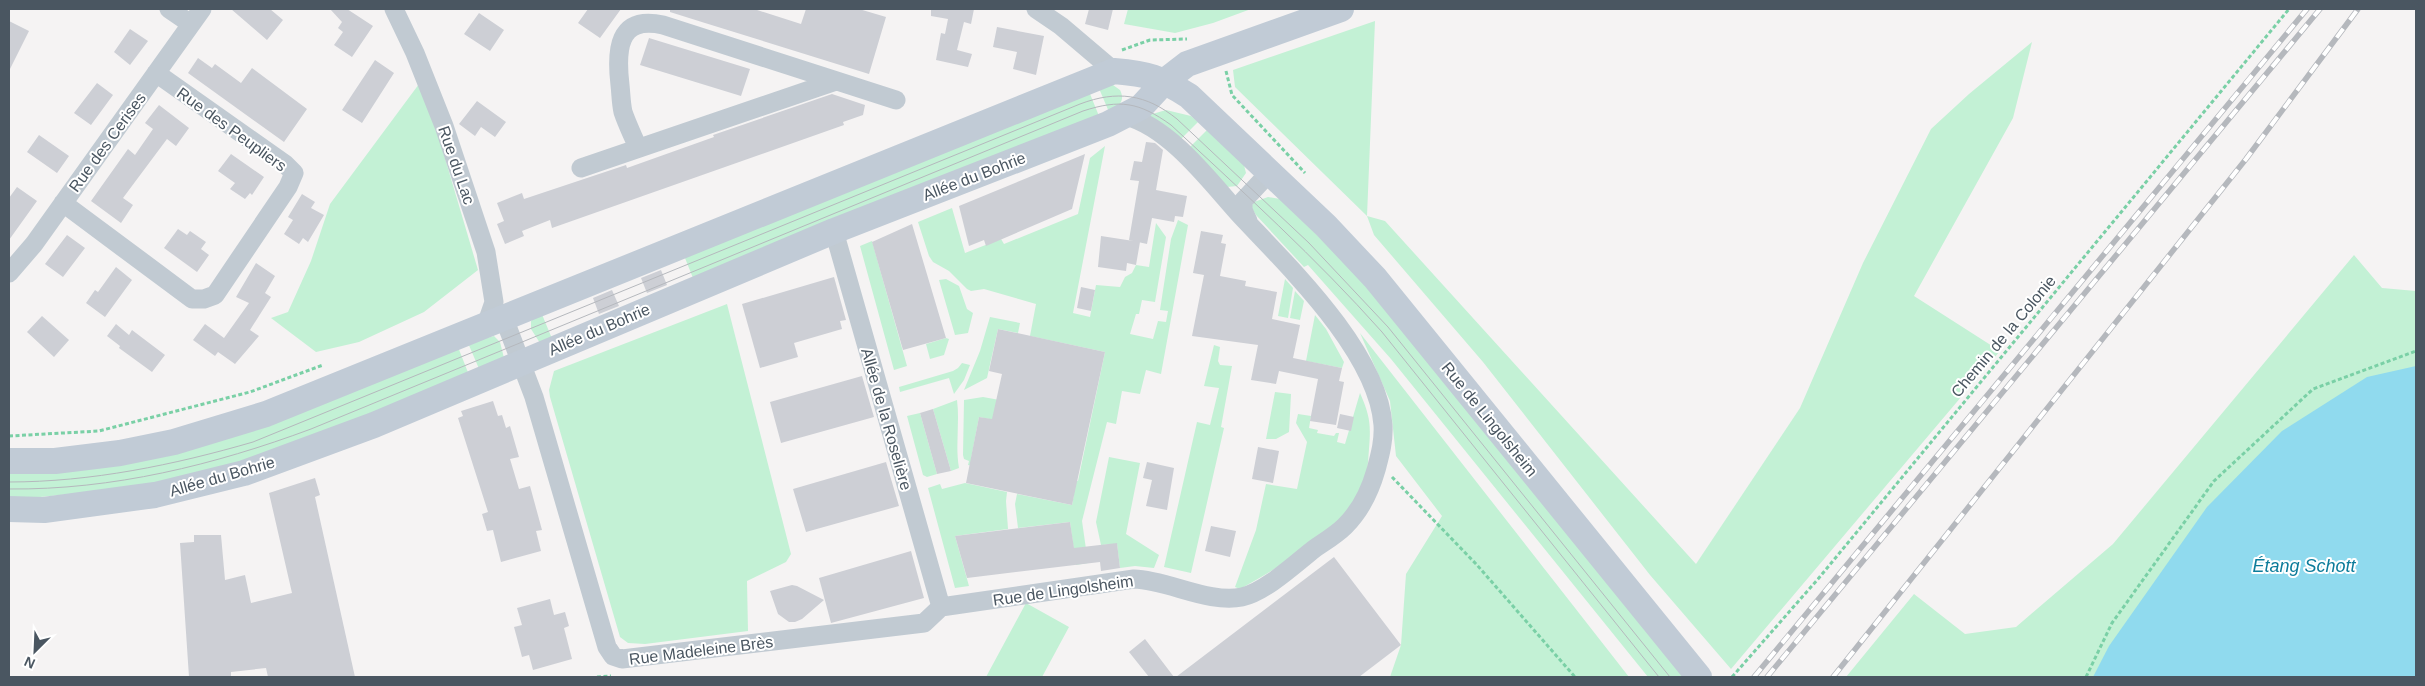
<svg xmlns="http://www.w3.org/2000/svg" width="2425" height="686" viewBox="0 0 2425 686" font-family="Helvetica,sans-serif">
<rect width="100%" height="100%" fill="#f5f3f3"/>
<!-- green -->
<path fill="#c3f1d5" d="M1128,9H1251L1213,23L1175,33L1124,24Z
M1375,21L1367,216L1385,221L1696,564L1800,408L1863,263L1931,129L1969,94L2032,42L2013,118L1914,296L2000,351L1731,669L1650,575L1483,362L1374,235L1367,216L1235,87L1233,70Z
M419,84L434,121L478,270L424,312L359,342L316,352L271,318L288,312L311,261L330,204Z
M1113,85L1120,90C1126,102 1118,106 1109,112L1098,86Z
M1088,89L1099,116L695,283L683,253Z
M1166,110L1191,116L1198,122L1179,141L1149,115Z
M1207,130L1244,165L1246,173L1237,186L1227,187L1188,149Z
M1105,146L1073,313L1090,317L1096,285L1120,287L1125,277L1132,273L1136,265L1149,267L1156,223L1166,237L1155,302L1142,300L1139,314H1136L1130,334L1153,339L1158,321L1166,322L1168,311L1160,310L1171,239L1178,220L1188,225L1161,374L1146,370L1140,394L1122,391L1116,424L1107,422L1082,521L1088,563L1076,565L1070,522L1018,528L1015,504L1017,494L1072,505L1074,494L1043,488L1046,475L1078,481L1105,352L1030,336L1036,304L984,289L971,291L967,289L949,271L933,262L929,256L918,222L952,208L965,253L1001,239L1004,244L1078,214L1090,158Z
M1268,197L1280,199L1359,276L1686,677H1648L1391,359L1308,265L1304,267L1256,215L1251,207L1254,202Z
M872,241L907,366L894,370L860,246Z
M2354,255L2382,288L2416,291V677H1846L1914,594L1965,634L2016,627L2113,544Z
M946,279L959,286L967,309L973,313L968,333L955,335L939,280Z
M1285,279L1293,288L1288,318L1278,316Z
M1295,291L1304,301L1300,320L1290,318Z
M727,304L791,554L786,562L747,581L748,631L645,644L628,643L620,637L550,397L549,390L554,371Z
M541,312L553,341L540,343L531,329V321Z
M1315,315L1326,329L1344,362L1342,368L1306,361Z
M990,317L1020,323L1018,333L998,329L987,378L964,390L980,351Z
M1360,333L1629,677H1390L1401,645L1406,574L1442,516L1396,456L1390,401Z
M494,336L500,342L504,358L480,371L468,343Z
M946,338L949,339L944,355L930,359L926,344Z
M1214,345L1220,347L1218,361L1220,365L1232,366L1221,427L1224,428L1191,573L1164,567L1197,422L1210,425L1219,388L1204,386Z
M458,347L469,375L314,440L154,486L9,500V470L51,469Z
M962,363L970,365L964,380L954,394L949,378L900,392L899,387L953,371L958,368Z
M1275,392L1291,394L1289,432L1276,439H1266Z
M1360,393C1370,416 1371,424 1369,449C1368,461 1368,475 1362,487C1342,532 1282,565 1240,589L1235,587L1256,530L1266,484L1297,489L1307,442L1296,423L1298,414L1311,416L1309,428L1318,430L1317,433L1334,436L1336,433H1339L1337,442L1345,444Z
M983,397L1016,403L1031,427L979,417L971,459L997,464L996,470L968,465L969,461L964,459L963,455L964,400Z
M957,400C960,423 955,445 959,468L951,471L933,409Z
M920,413L937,474L927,477L923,475L907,416Z
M1109,457L1140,463L1126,534L1159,555L1154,568L1135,566L1120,568L1117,544L1101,545L1096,522Z
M965,483L1007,492L1006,501L1008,529L955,536L969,586L955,588L928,488L940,484L942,489Z
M1026,603L1069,627L1042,677H986Z"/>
<!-- water -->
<path fill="#90daee" d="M2416,366V677H2093L2109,646L2207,507L2282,431L2367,377Z"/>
<!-- building -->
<path fill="#cdcfd5" d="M231,9H270L283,20L267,40Z
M330,9H347L373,26L352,57L334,45L343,32L338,28L342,22Z
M588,9H621L600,38L578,23Z
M670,9H754L801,24L806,9H859L886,17L869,74L705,23L670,12Z
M931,9H974L971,24L964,22L957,50L972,54L968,67L936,60L941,33L945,34L948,19L931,16Z
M1089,9H1113L1108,30L1085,24Z
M479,13L504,30L490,51L464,34Z
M9,21L29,31L9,71Z
M997,27L1044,36L1036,75L1013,69L1017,52L993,47Z
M130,29L148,41L130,65L114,52Z
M649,38L750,69L741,96L640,65Z
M198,58L212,68L215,64L241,83L252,68L307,109L284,142L188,73Z
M375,60L394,73L362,123L342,110Z
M97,83L113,95L91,125L74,113Z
M832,94L865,105L863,115L843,122L844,125L552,228L550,220L522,231L524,236L505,244L497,224L504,221L497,203L522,193L524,199L626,165L627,168L714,137L713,135Z
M477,101L506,122L495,137L481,127L475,136L459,124Z
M159,105L189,128L176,146L167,139L123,198L133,205L121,223L91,201L128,149L135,155L153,129L145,123Z
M39,135L69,156L57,173L27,152Z
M1146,142L1155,143L1163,150L1156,190L1187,196L1183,217L1175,216L1174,222L1152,218L1147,244L1129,240L1139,181L1130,180L1134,161L1142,162Z
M231,154L264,177L252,195L250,193L245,199L230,189L235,183L218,171Z
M1085,154L1072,209L986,246L984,240L969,246L959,206Z
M17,187L37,201L9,240V198Z
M302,194L315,202L311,208L324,215L308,242L303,238L299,244L284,234L293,220L288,217Z
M912,224L946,338L903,350L872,242Z
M178,229L187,235L190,231L206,242L201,249L209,255L197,272L164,248Z
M1201,231L1223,235L1221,243L1226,244L1220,276L1246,281L1245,286L1277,292L1272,319L1300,325L1293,358L1342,368L1339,381L1344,382L1336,425L1310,421L1318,379L1279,371L1276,384L1251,380L1258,345L1192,336L1204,275L1193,273Z
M67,235L85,248L63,277L45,264Z
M1101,236L1140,242L1136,265L1127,263L1126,271L1098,267Z
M256,263L275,276L265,293L271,297L250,330L259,336L235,364L218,352L215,356L193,340L205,324L224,338L249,303L236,297Z
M116,267L132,280L105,317L86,303L95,290L98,292Z
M661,270L667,285L647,293L641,278Z
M834,277L846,320L840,321L842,329L794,343L798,357L760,368L742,304Z
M1081,287L1095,290L1091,311L1077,308Z
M612,290L619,306L599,314L593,298Z
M42,316L69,340L54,357L27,332Z
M116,324L129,335L132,330L165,355L152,372L119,348L120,346L107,336Z
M998,329L1105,352L1072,505L966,483L979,417L992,419L1002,374L989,371Z
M862,376L874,417L781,443L770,402Z
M493,401L498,416L502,415L506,428L510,426L519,457L510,459L519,489L530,486L542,530L536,531L541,551L501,562L493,530L487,531L482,514L488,512L458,418L463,416L461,411Z
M933,409L951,471L937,474L920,413Z
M1340,414L1354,417L1351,431L1337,428Z
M1258,447L1279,451L1273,483L1252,479Z
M886,462L899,506L806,532L793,489Z
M1147,462L1174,468L1167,510L1146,506L1152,480L1143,478Z
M315,478L320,495L315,497L355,677H268L266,668L231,672V677H189L180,543L194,542V535H221L225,580L245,575L251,603L292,593L269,493Z
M1070,522L1074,548L1117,543L1120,568L1101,571L1100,562L967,578L955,536Z
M1211,526L1236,531L1230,557L1205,551Z
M911,551L924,598L831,623L819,578Z
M1334,557L1401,645L1359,677H1176Z
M792,585L797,586L824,600L802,619L795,622H789L778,614L770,591Z
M550,599L554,615L565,612L569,626L564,628L572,659L533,670L529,655L522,657L514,627L522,625L517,608Z
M1145,639L1174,677H1149L1129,652Z"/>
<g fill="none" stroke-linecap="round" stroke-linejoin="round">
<!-- path -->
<path stroke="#7ad0a6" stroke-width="3" stroke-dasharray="4 2.5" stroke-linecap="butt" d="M1122,50L1150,40L1187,39
M1226,71L1232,95L1305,173
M9,436L99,431L250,392L323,365
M1392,477L1477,565L1575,677
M597,677L611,676
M1732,677L1818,579L2289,9
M2086,677L2112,623L2214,481L2313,389L2416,351"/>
<!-- street -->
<path stroke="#c1cad2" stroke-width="19" d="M169,9L191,24
M394,9L415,53L444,126L486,252L494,302L486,325
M1036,9L1061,26L1114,71
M638,148C633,136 627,124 623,112C621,103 621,94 620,85C616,51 617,15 663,25L896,100
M581,168L836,81
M63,203L192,299H204L215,295L288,187L294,173L285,164L156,73
M1248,221L1243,210V201L1270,172
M834,231L941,607
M9,273L34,244L202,9
M504,318L534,397L607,647L613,656L622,659L924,623L941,607
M941,607L1134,579C1168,580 1209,604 1242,597C1265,592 1295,564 1314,549C1324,542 1336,535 1345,526C1361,510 1370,491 1376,470C1380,455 1384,441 1383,425C1378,353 1290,268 1242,217C1211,183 1171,128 1126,116"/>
<!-- secondary -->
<path stroke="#c1cbd6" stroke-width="26" d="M9,461H55L120,453L174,442L266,414L1114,71C1149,74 1159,77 1189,96L1326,226L1375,278L1699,677
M9,509L44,510L155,495L244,473L374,425L834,231L1108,124L1141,107L1165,81L1187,64L1341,9"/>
<!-- tram -->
<path stroke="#b5b8bd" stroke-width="1" d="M9,482C91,482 174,465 253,442L1080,104C1117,90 1146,94 1177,119L1309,243L1388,327L1670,677
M9,489C113,490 214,465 311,429L1083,111C1120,99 1139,102 1171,125C1243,192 1316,258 1382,332L1659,677"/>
<!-- rail casing -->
<g stroke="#b5b8bd" stroke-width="5.5">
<path id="rail" d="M1754,677L2307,9
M1767,677L2320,9
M1833,677L2246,159L2358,9"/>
</g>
<!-- rail -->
<use href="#rail" stroke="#fff" stroke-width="4" stroke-dasharray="11" stroke-linecap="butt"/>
</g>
<g text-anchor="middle" stroke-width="4" stroke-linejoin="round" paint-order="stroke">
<!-- street labels -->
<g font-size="16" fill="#4a5661" stroke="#fff">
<text transform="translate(232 129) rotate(36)" y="6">Rue des Peupliers</text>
<text transform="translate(107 142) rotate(-54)" y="6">Rue des Cerises</text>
<text transform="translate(457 165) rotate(71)" y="6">Rue du Lac</text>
<text transform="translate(974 176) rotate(-21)" y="6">Allée du Bohrie</text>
<text transform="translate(599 329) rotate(-23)" y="6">Allée du Bohrie</text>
<text transform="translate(2003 336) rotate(-50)" y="6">Chemin de la Colonie</text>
<text transform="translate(887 419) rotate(74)" y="6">Allée de la Roselière</text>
<text transform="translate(1490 419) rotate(51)" y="6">Rue de Lingolsheim</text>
<text transform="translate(222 476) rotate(-16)" y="6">Allée du Bohrie</text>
<text transform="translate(1063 590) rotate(-8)" y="6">Rue de Lingolsheim</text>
<text transform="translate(701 650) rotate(-7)" y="6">Rue Madeleine Brès</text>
</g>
<!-- water labels -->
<g font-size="18" font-style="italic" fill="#0c7c9b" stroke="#fff">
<text x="2304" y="572">Étang Schott</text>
</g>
</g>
<!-- border -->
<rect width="2425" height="686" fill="none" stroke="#4a5661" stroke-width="20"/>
<!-- north arrow -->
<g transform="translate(35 651) rotate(204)" stroke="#ffffff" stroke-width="4" paint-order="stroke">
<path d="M0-4L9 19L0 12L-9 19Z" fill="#4a5661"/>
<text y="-8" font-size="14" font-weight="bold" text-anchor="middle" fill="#4a5661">N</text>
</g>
</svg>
